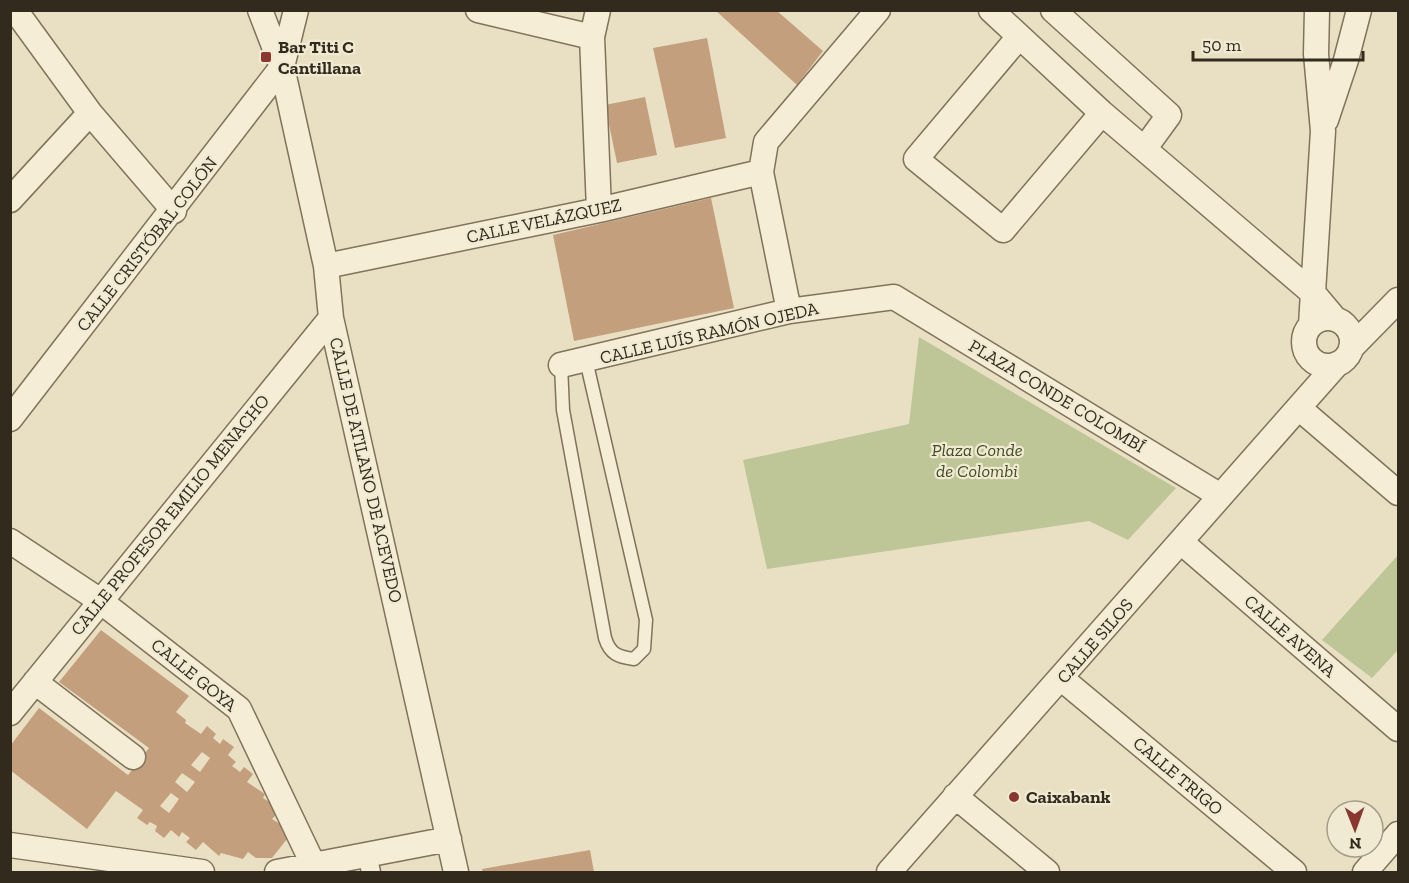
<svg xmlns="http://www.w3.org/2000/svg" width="1409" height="883" viewBox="0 0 1409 883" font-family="'Zilla Slab',serif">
<rect width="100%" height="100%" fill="#e9e0c3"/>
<!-- green -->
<path fill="#bec698" d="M919,337L1176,488L1128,540L1089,521L767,569L743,460L909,424Z
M1398,555V650L1372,678L1322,640Z"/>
<!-- building -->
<path fill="#c49f7d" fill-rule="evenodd" d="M715,10H776L823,51L797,85Z
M707,38L726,138L675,148L653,48Z
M645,97L657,155L617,163L605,105Z
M711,198L734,308L574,341L553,235Z
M101,630L189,696L176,712L186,720L185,723L201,734L207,726L216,734L213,738L220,744L223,739L234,747L228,755L236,762L232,766L240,772L244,767L253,774L247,782L265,794L263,798L271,803L276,815L272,819L280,824L287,839L272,858H256L248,852L243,859L221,853L219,856L203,842L196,850L186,842L190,838L182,832L179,837L171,830L164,838L155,831L157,826L150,822L147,825L137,818L143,810L116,791L87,829L10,770V746L39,708L128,775L149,748L59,682ZM202,752L210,758L200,772L191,765ZM182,773L195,782L187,792L175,782ZM171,793L179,799L169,813L160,806Z
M590,850L594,872H483L482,869Z"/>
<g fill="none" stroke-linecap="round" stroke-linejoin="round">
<!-- service casing -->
<g stroke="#81725c" stroke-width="15">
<path id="service" d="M561,365L563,410L605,638C610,654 618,657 634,659L644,649L646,620L586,360"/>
</g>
<!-- pedestrian casing -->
<g stroke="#81725c" stroke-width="21">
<path id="pedestrian" d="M367,855L371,872"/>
</g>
<!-- minor casing -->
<g stroke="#81725c" stroke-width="27">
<path id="minor" d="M15,10L90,113L174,211
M260,10L282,67L326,266L331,318L456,872
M478,10L592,37
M598,10L592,37L599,210
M991,10L1102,113L1314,294L1335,319
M1053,10L1169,115L1145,148
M1018,38L916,159L1003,230L1102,113
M1326,120L1346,60L1359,10
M10,200L90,113
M326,266L599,210L761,172
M789,311L761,172L766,142L878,10
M1304 342a24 24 0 1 1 48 0a24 24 0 1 1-48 0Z
M1311,325L1323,131L1316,54L1317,10
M1351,348L1398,300
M561,365L789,311L894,297L1219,495
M1300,409L1398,493
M10,419L282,67L296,10
M10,541L99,600L239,709L313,864
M1181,542L1398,729
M1062,679L1294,872
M35,682L133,757
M10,713L331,318
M955,796L1047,872
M10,845L202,872
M277,872L449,839
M889,872L1337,364
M1365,872L1398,834"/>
</g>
<!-- service -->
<use href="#service" stroke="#f5edd5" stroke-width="12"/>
<!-- pedestrian -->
<use href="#pedestrian" stroke="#f5edd5" stroke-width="18"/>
<!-- minor -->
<use href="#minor" stroke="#f5edd5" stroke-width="24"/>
</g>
<!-- markers -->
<g fill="#8a3732" stroke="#f1ead2" stroke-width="2">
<rect x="260" y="51" width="12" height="12" rx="3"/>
<circle cx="1014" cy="797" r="6"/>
</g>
<g text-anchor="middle" stroke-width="4.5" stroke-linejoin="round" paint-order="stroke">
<!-- poi labels -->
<g font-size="18" font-weight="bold" fill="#332a1e" stroke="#f1ead2" text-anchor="start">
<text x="278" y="53">Bar Titi C<tspan x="278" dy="21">Cantillana</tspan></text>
<text x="1026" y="803">Caixabank</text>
</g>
<!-- street labels -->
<g font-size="18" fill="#332a1e" stroke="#f1ead2">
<text transform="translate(544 221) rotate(-12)" y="6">CALLE VELÁZQUEZ</text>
<text transform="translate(147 244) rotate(-52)" y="6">CALLE CRISTÓBAL COLÓN</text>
<text transform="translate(709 333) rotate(-13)" y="6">CALLE LUÍS RAMÓN OJEDA</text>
<text transform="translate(1057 396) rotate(31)" y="6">PLAZA CONDE COLOMBÍ</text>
<text transform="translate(366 470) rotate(77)" y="6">CALLE DE ATILANO DE ACEVEDO</text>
<text transform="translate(170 515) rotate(-51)" y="6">CALLE PROFESOR EMILIO MENACHO</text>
<text transform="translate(1290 636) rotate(41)" y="6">CALLE AVENA</text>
<text transform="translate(1095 641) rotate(-49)" y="6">CALLE SILOS</text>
<text transform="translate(194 675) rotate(39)" y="6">CALLE GOYA</text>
<text transform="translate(1178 776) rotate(40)" y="6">CALLE TRIGO</text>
</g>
<!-- park labels -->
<g font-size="18" font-style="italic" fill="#414d27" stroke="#f1ead2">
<text x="977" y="456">Plaza Conde<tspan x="977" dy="21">de Colombi</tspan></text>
</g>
</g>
<!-- border -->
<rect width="1409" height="883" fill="none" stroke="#332a1e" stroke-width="24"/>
<!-- north arrow -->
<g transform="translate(1355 829) rotate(179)"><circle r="28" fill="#f1ead2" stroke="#a59d8a" stroke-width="1.5"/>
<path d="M0-4.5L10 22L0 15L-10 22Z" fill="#8a3732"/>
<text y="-9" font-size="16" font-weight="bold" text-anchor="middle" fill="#332a1e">N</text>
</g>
<!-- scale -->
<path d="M1193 51v9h170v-9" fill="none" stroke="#332a1e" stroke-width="3"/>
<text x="1202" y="51" font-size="18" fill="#332a1e" stroke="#f1ead2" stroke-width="4.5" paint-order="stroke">50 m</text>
</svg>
